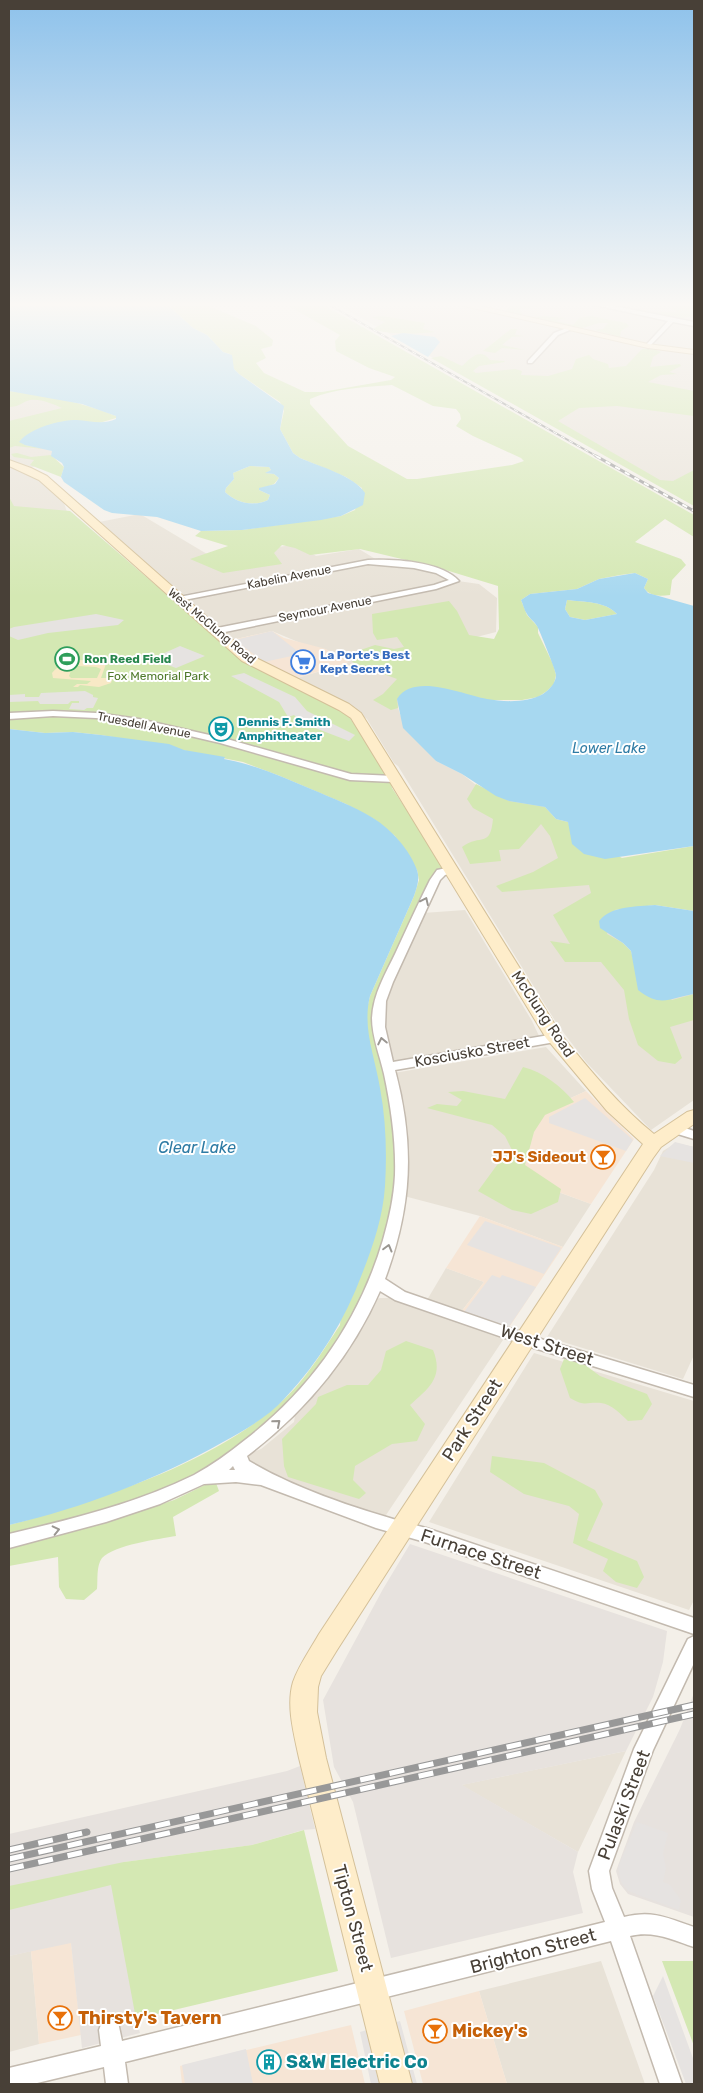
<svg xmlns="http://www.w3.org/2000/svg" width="703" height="2093" viewBox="0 0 703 2093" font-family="Rubik,sans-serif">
<rect width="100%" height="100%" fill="#f4f0e9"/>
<!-- residential -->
<path fill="#e8e2d7" d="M334,303H448L657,348L694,353V485L668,488Z
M521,303H678L694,308V351L621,339L504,313Z
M9,391L82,404L50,450L53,452L51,456L56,459L30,468L9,461Z
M9,466L39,478L64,503L67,512L9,506Z
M140,514L212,557L298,544L316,556L359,549L377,560L179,595L99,522Z
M372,563L410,566L434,572L450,579V581L219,628L186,599Z
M458,581L479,584L497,598L496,632L414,653L398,708L401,717L436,761L462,774L476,785L545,807L655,1000L694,994V1100L651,1130L586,1062L557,1024L398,766L394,763L367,719L357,711L294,679L348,663L272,631L232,640L224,633Z
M465,910L532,1021L540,1038L397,1062L390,1059L387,1050L383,1008L388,988L423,913Z
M546,1047L586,1091L538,1113L525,1180L591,1204L563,1247L480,1216L404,1196L408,1141L405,1113L394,1073Z
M676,1143L694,1147V1355L683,1379L547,1337L654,1170L663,1151Z
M446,1268L484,1282L461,1312L427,1300Z
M380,1298H391L500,1336L503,1340L384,1518L261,1472L245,1463L246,1455L261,1449L294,1422L296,1410L376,1299Z
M534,1353L694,1401V1600L689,1610L429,1522Z
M626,1751L578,1852L461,1785Z
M31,1951L39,2044L9,2052V1956Z
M601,1961L645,2084H507L479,1991Z"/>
<!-- commercial -->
<path fill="#f6e5d5" d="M272,631L284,638L326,649L349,662L294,679L256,660L232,640Z
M586,1091L634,1139L591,1204L512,1175L538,1113Z
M480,1216L563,1247L508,1329L461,1312L484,1282L446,1268Z
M71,1942L81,2035L39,2044L31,1951Z
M479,1991L507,2084H423L404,2011Z
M351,2025L365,2084H182L180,2066Z"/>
<!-- industrial -->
<path fill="#e7e2de" d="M410,1544L667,1631L663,1662L653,1697L626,1751L462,1785L578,1852L573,1872L583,1913L391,1958L353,1802L334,1767L323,1700L383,1589Z
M694,1693V1917L628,1894L620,1884L616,1871L634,1822L680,1729Z
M300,1766L315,1829L303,1830L252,1845L124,1862L136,2019L140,2033L82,2048L71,1943L9,1956V1834L287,1771Z"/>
<!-- green -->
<path fill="#d4e8b3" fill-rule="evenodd" d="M174,303H202L256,326L273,340L272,346L261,349L266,358L256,363L264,373L305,392H322L391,380L395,377L369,368L336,351L335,341L340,335L283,303H320L694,515V537L665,519L635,542L681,559L686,565L672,580L670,595C660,596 650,597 644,588L648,579L635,573L620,575L599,579L577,589L530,594L521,600L527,615L538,627V633L553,664L556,675L554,684L547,691L538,697L522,700H488L434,687L397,699L398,708L391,710L373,700L383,694L397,679L354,663L346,655L375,645L394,649L404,647L397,637L377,640L373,633L372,614L449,601L457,611L469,635L494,639L499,629L498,586L439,568L360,549L310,555L295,548L282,545L274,553L282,564L223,573L190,559L228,546L195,536L201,531L242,530L341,516L355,510L362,488L346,477L300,458L293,453L280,429L284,411L280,402L239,374L234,369L230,354L223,352L207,335L193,328L170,307L177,306ZM392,385L433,406L456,409L460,414L461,419L456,426L473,436L521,458L524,461L512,465L417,479H407L348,446L310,404V399C335,388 365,387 392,385Z
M461,303H470L505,311L513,303H563L520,309L522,315Z
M662,303H694V317C677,316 673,325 655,312H677Z
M382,316L425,323L423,329L435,332C419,334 388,335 373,329L385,322L371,317Z
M543,316L566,318L555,321L573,325L579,318L591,316L626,323L629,326L621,331L620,337L595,330L603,329L608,323H599L579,329L532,318Z
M511,329H517L515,335L525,336L512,337L502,345L525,350L502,348L495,353L483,351Z
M642,349H654L661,352L653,357L650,367L680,364L681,366L669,372L677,374L661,375L648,382L694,391V416L617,406L579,408L558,421L660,480L673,481L694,470V506L431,358L441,356L462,366C471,358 480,347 490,360L504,361L505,362L479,366L473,371L476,373L515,369L522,371L521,375L548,376L572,369L576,359L589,355L593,359L608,364L609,368L626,366Z
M9,391C45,395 82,402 116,416V418L25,445L44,449L15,446L9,448V421L62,408C53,404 37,397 27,401C20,404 17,407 9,407Z
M17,453L31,457L51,455L64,467L61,477L30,465L34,460L14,457L11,454Z
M250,466L269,467L271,470L266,473L274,474L279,478L274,484L259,490L270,495L268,500C254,507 236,503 225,492L226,488L234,479L233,473Z
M9,497L14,506L70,511L240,658L339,709L350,718L363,737L391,782L392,788L445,868L376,1007L388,1079L398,1167L391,1223L366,1300L311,1385L234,1452L187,1480L124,1506L57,1526L9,1537V1525C33,1519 57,1511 81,1503C152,1480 227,1451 283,1400C304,1382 324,1349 340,1325L367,1009L370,996L414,896L419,880L417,870L395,836L374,819L346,804L280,776L243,762L130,740L101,735L73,732L45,733L9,729Z
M567,600C584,602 605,601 617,614L585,620L570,617L565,609Z
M476,784L509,801L545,807L556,819L568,822L571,830L622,858L694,846V911L655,905L615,910L607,934L623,943L631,951L635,966L672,1000L694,994V1020L670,1027L682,1058L675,1064L658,1061L638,1045L629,1019L624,990L601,962H565L550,941L570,944L553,915L591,893L589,885L502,892L496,886L533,872L558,858L550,836L541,824L519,849L499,850L501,861L470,864L462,847C481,833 490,849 493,819L473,808L467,799Z
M523,1067C543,1072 561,1086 574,1102L545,1115L534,1132L525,1165L561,1189L558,1202L531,1214L512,1210L478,1191L497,1165L512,1150L505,1136L492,1125L427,1108L437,1104L457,1106L462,1100L448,1092L463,1091L505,1099Z
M406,1341L433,1350C444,1377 429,1388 410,1405L425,1424L417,1441L392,1444L355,1466L353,1480L366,1493L359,1499L288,1477L284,1466L282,1439L316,1404L318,1397L347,1385H368L381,1370L386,1351Z
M564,1359L581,1362L600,1376L647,1394L652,1404L642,1420L628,1421C621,1414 611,1404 601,1403C585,1402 586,1407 570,1398L560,1369Z
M492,1456L544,1463L595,1490L603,1504L587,1540L637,1561L644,1577L637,1588L616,1582L603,1571L608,1559L573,1543L579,1514L569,1506L524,1494L490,1472Z
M216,1483L219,1491L173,1517L176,1536C159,1539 114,1545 102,1558C96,1566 98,1580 97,1589L84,1600L66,1599L59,1587L58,1557L9,1566V1547L123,1517L174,1500L207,1484Z
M304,1830L338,1971L136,2019L111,1885L9,1910V1886L124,1862L252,1845Z
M662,1961H694V2046Z"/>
<!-- sand -->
<path fill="#f8e9c6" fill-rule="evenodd" d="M78,660L107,661L101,678H107L110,674L119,672L114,674L111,683L99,687L80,685L78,687H73L77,684H87L91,681L53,678L52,673C59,664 68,663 78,660ZM78,666L96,667L101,669L97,678H71L69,676L72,668Z"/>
<!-- parking -->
<path fill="#e6e3e1" d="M96,614L124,620L118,625L48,633L18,640L9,636V629L14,627Z
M272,631L301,654L264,662L235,640Z
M180,646L205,656L176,668L151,659Z
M244,673L295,697L307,711L355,735L349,741L302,723L294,715L288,717L279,702L231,676Z
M85,691L93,695V697L98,698L93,708H87L84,710L69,709L72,703H79V701H71L68,704H40L38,701L9,702V695L25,694V697H39L41,693Z
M585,1098L633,1140L626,1151L549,1123V1117Z
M675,1142L694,1147V1163L660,1156Z
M485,1221L559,1247L561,1248L544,1274L467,1245Z
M492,1275L500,1278L502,1275L536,1287L508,1328L464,1312Z
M637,1822L668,1833L663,1853L666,1868L663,1882L670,1885L681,1900L679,1910L628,1891L621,1882L618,1867Z
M663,1976L694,2061V2084H686L653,1996Z
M400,2021L417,2084H408L393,2023Z
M367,2030L379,2084H371L360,2032Z
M246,2049L253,2084H185L182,2065Z"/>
<!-- water -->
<path fill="#a7d8f0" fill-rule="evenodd" d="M9,303H151L170,307L193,328L207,335L223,352L232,355L234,369L239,374L284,406L280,429L293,453L300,458C318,466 355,476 365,493L363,505L341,516L321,520L242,530L201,531L157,517L112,513L104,510L64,482L61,477L64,467L62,463L51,456L52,451L25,445L19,442C30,428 59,420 77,420C90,421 103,425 116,419V416L82,404L9,391ZM250,466L269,467L271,470L265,473L274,474L279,478L275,484L259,488V490L270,495L268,500C254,507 236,503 225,492L226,488L234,479L233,473Z
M403,333L435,337L440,342L428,357L391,336Z
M635,573L648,579L644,588L648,593L694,606V846L605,859L584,854L572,844L568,822L556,819L545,807L509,801L496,796L462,774L436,761L403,728L397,699C414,672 463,695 487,699C504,702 528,703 543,694C549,690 556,683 556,675C556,671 539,629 537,626C534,621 529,618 527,614C524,610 523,604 521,600L530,594L577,589L599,579ZM567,600C584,602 605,601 617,614L585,620L570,617L565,609Z
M9,729L45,733L73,732L101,735L169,744L184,750L225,757L224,759C254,764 282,777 311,789C332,798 354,806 373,818C391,829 410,850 417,870C420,879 417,887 414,896L370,996C362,1028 375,1057 380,1088C386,1120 387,1154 385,1186C383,1217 373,1246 362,1274C345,1320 319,1362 285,1398C268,1417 245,1430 223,1442C160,1478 80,1509 9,1525Z
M655,905L694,911V994C669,998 661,1008 638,990L631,951L623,943L600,928L599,921C612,905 637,907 655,905Z"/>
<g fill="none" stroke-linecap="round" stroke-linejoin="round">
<!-- street casing -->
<g stroke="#c3baaf" stroke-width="3">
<path id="street" d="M586,303H599L694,322V326L673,322L648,348L646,345L668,321Z
M567,328L572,329L558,335L532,363H528V361L554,333Z
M368,560C393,559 441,561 459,581L436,589L215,634L211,631L212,629L434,585L449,580L436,573L414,568L368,564L179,601L175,599L179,597Z
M53,711L96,713L139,719L227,739L351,774L394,776L399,779L394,782L350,780L220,743L139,724L96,718L53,716L9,719V713Z
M451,867L456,870L455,872L445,875L440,880L393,982L386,1001L385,1027L393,1062L555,1034L561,1038L555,1042L395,1070C415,1145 412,1206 385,1279L405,1292L544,1340L694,1385V1397L534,1348L395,1300L380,1291C351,1357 305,1412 247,1456L249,1461C299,1491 369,1513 426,1528L694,1618V1634L425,1542L376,1528L261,1485L236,1482L204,1484L160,1504L106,1522L9,1548V1534C72,1519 135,1504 194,1475C212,1465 229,1453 245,1440C312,1388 359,1321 383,1240C389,1219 394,1197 395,1175C396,1141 391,1107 384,1074C380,1056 372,1037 372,1018C373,994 386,973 396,952C407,928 418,904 430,880L437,870ZM233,1466L235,1470H228H229Z
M676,1125L694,1131V1139L671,1132L669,1129L671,1126Z
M694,1636V1663L653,1750L609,1871L612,1888L624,1917C653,1910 667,1918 694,1927V1947C673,1940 653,1930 630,1936L682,2084H660L611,1941L125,2062L128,2084H106L104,2067L33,2084H9V2068L101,2046L99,2030L102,2022L110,2019L118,2022L122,2041L605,1922L592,1889L589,1871L634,1749L688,1639Z"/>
</g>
<!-- secondary casing -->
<g stroke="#d4c099" stroke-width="2">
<path id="secondary" d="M451,303H467L648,344L694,350V354L648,348Z
M9,460L31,468L47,476L250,655L349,704L361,713L562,1036C591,1071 619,1106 654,1134L687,1112L694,1110V1124L661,1147L653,1158L337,1650L321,1676L318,1687L317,1712L326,1758L412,2084H380L299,1758C294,1734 286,1706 293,1682C299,1665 310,1650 319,1634L643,1144L607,1111L546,1038L351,718L339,710L242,661L39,480L9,466Z"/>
</g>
<!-- street -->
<use href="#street" fill="#fff" fill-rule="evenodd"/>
<!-- secondary -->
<use href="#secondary" fill="#feedca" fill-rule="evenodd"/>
<!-- rail-far2 casing -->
<g stroke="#989898" stroke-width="2">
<path id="rail-far2" d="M326,303L598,457"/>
</g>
<!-- rail-far1 casing -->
<g stroke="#989898" stroke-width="3">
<path id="rail-far1" d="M596,456L694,511"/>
</g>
<!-- rail casing -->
<g stroke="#989898" stroke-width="7">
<path id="rail" d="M9,1850L87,1832
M9,1859L694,1705
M9,1869L694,1714"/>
</g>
<!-- rail-far2 -->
<use href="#rail-far2" stroke="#fff" stroke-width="1" stroke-dasharray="4.5" stroke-linecap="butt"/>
<!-- rail-far1 -->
<use href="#rail-far1" stroke="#fff" stroke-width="2" stroke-dasharray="5.5" stroke-linecap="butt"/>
<!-- rail -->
<use href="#rail" stroke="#fff" stroke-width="5" stroke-dasharray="15" stroke-linecap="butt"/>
</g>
<!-- one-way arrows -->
<defs><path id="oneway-chevron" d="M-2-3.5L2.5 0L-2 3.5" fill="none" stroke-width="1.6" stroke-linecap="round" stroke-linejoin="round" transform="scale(1.25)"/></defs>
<g stroke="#9a9691">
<use href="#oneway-chevron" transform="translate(425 901) rotate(-65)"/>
<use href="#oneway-chevron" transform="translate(382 1041) rotate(-102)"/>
<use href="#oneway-chevron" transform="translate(388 1248) rotate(-75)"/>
<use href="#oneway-chevron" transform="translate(277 1423) rotate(-41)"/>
<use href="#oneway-chevron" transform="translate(56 1530) rotate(-13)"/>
</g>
<!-- sky -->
<linearGradient id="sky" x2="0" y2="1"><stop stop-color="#8ec2eb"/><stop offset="0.51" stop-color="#faf8f5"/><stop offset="1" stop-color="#faf8f5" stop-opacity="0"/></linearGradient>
<rect width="703" height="597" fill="url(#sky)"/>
<!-- icons -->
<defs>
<g id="stadium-ring" transform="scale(1.25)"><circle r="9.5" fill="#fff" stroke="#2e9e5b" stroke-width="1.5"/><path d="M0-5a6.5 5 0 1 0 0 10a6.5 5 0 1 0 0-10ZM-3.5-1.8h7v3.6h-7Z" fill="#2e9e5b"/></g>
<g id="supermarket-ring" transform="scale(1.25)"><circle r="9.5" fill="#fff" stroke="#3f7fe0" stroke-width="1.5"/><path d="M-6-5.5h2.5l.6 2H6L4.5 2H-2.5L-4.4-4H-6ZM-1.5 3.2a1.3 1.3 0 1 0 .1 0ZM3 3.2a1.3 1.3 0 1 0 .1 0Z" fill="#3f7fe0"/></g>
<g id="theatre-ring" transform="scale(1.25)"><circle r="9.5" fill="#fff" stroke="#0f9aa8" stroke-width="1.5"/><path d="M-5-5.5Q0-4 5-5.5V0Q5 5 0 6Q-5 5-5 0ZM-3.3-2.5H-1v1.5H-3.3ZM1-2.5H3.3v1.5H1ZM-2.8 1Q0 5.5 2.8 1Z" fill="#0f9aa8"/></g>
<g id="bar-ring" transform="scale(1.25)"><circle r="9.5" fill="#fff" stroke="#e8710a" stroke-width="1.5"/><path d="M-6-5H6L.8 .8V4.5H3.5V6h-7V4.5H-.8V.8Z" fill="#e8710a"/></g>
<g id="building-ring" transform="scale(1.25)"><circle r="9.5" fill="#fff" stroke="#0f9aa8" stroke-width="1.5"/><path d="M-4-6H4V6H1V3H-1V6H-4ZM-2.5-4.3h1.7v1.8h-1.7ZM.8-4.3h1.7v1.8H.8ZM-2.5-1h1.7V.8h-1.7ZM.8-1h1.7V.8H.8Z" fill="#0f9aa8"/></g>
</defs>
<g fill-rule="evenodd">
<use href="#stadium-ring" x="67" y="659"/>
<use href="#supermarket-ring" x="303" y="662"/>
<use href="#theatre-ring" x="221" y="729"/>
<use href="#bar-ring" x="603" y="1157"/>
<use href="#bar-ring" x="60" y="2018"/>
<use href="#bar-ring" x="435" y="2031"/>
<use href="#building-ring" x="269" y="2062"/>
</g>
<g text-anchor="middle" stroke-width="4" stroke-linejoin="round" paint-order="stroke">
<!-- far-street labels -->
<g font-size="12" fill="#484037" stroke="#fff">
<text transform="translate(289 577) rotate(-11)" y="4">Kabelin Avenue</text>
<text transform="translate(325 609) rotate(-11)" y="4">Seymour Avenue</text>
<text transform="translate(212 626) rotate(40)" y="4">West McClung Road</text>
<text transform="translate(144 725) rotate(11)" y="4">Truesdell Avenue</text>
</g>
<!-- far-shop labels -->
<g font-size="12" font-weight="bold" fill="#366cbe" stroke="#fff" text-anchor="start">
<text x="320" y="659">La Porte's Best<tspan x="320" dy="14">Kept Secret</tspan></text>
</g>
<!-- far-leisure labels -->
<g font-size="12" font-weight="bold" fill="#27864d" stroke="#fff" text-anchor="start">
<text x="84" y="663">Ron Reed Field</text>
</g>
<!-- far-park labels -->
<g font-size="12" fill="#4f7a2b" stroke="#fff">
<text x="158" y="680">Fox Memorial Park</text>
</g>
<!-- far-culture labels -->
<g font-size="12" font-weight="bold" fill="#0d838f" stroke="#fff" text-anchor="start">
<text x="238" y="726">Dennis F. Smith<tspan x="238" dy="14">Amphitheater</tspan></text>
</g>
<!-- far-water labels -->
<g font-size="14" font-style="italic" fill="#2e7ba4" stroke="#fff">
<text x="609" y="753">Lower Lake</text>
</g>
<!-- street labels -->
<g font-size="15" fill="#484037" stroke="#fff">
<text transform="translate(543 1014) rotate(56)" y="5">McClung Road</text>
<text transform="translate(472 1052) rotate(-10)" y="5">Kosciusko Street</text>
</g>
<!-- food labels -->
<g font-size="15" font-weight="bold" fill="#c56008" stroke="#fff" text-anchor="end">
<text x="586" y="1162">JJ's Sideout</text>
</g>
<!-- water labels -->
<g font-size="16" font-style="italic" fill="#2e7ba4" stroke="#fff">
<text x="197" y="1153">Clear Lake</text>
</g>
<!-- near-street labels -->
<g font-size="18" fill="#484037" stroke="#fff">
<text transform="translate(547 1345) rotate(18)" y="6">West Street</text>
<text transform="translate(472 1420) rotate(-57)" y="6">Park Street</text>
<text transform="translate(481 1554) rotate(18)" y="6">Furnace Street</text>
<text transform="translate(624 1805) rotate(-69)" y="6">Pulaski Street</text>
<text transform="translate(353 1918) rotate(75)" y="6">Tipton Street</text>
<text transform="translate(533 1951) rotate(-15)" y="6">Brighton Street</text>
</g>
<!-- near-food labels -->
<g font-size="18" font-weight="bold" fill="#c56008" stroke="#fff" text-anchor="start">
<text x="78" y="2024">Thirsty's Tavern</text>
<text x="452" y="2037">Mickey's</text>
</g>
<!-- near-culture labels -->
<g font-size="18" font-weight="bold" fill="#0d838f" stroke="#fff" text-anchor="start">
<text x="286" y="2068">S&amp;W Electric Co</text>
</g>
</g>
<!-- border -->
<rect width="703" height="2093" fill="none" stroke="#484037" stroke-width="20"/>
</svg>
